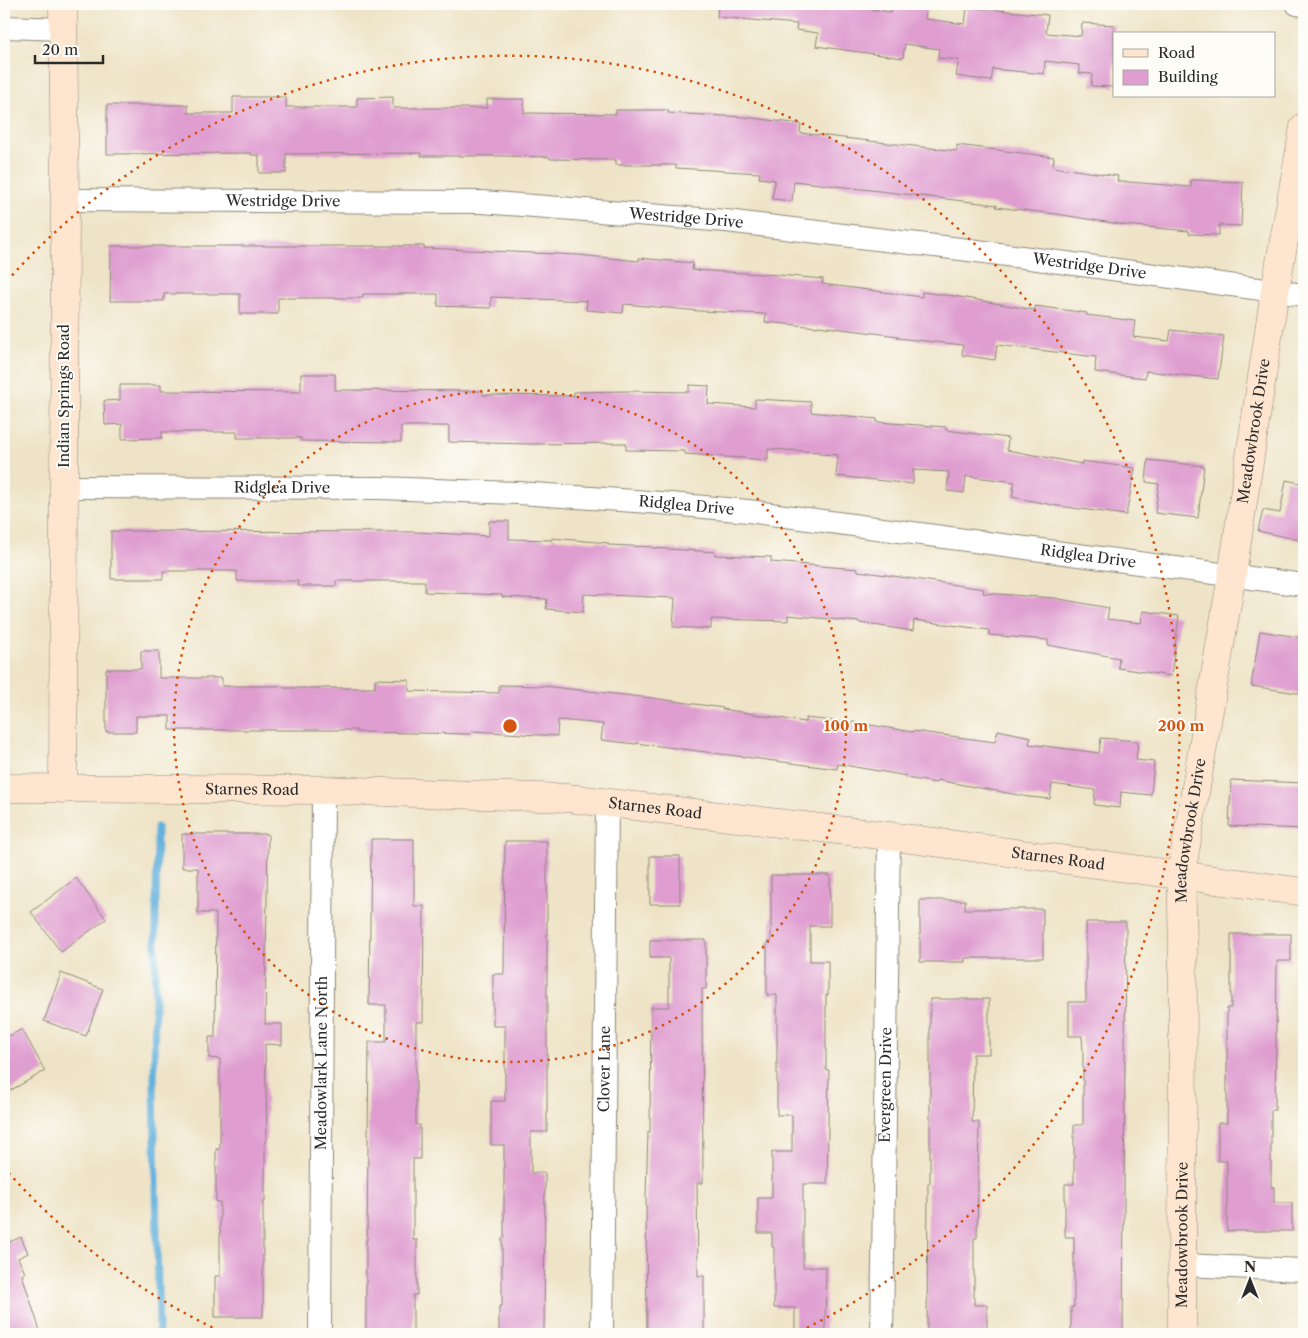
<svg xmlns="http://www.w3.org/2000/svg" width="1308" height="1338" viewBox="0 0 1308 1338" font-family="'Libre Caslon Text',serif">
<rect width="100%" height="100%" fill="#fdfcf7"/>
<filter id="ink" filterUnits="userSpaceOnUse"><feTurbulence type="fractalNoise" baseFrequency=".02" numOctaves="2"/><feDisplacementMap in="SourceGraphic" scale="10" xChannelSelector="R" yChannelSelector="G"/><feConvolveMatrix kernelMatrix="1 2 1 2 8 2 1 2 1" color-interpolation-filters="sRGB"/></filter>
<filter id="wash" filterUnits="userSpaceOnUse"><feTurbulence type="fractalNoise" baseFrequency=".0096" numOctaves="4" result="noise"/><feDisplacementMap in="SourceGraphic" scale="20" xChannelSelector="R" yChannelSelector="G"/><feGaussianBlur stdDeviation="1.12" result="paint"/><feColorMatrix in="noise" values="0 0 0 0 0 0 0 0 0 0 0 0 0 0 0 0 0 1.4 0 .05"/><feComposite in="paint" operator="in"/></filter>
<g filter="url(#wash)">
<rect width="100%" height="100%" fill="#eee3c6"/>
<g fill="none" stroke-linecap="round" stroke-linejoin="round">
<!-- stream -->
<path stroke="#63b1dd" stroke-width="7" d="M157,827L154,1087L159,1334"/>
</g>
<g id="blocks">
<!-- building -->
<path fill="#df9dd0" d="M718,4H858V7L891,12L893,4H927L925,19L965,24L967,7L1048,15L1046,33L1081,36L1082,23L1114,25V87L1091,86L1092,74L1079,73V65L1045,61L1044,74L993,69L991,81L956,76L959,60L938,58L939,49L905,44L903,58L816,46L818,33L796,30L797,24L717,17Z
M233,97H286V107H357V98L393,97V108H487V99H524V113L616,114V110H668V113L744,117L801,124L800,133L957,151V145L1054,157L1053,167L1118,176L1117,181L1191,187V180L1243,182L1241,226L1219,225V235L1189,234V231L1125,225L1056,214L996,207L997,205L794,181L792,201L772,199L775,180L759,178L760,173L676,168V165H616V160L550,159V157L504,156H421V153L286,154V173H259V155H251V153L107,154V105H188V113H233Z
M111,246H424V248L578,255L639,261V258L693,263L692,270L779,275L823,279L822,284L922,297V292L954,296L1035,310V306L1087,313L1086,315L1135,321L1133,337L1169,341L1171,330L1224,336L1218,379L1146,371L1145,378L1095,372L1096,357L997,345L995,360L962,355L963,345L897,338L898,336L818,326V327L765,322L766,314L700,311L624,304L623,313L586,310L587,301L491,297V308L438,306V294H363V298H278V314H240V294H164V301H110Z
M301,374H335V390L483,391V395L574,396V392L627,391L689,392V385L709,386L708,404L755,407V399L811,402V412L877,419V422L946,427V430L1008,438L1007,450L1082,464V461L1135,468L1126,515L1058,506L1012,497L1015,482L966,476L964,493L947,491L949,472L913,470V484L836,476L838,455L819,454V452L768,449V460L685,454V451L626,450V443L530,444L449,442V426H401V442L301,441V438H237V432H162V438L122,439V424L105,425L104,401L120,400V385H161V391L301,392Z
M1148,460L1204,466L1198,518L1155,513L1159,484L1146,482Z
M1286,480L1304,484V541L1258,531L1263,510L1280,513Z
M489,521H509V539L552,540V538L608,543V545L653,547V548L715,552V555L771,557V562L858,569V571L984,589L983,593L1054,598L1109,608L1107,619L1141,623L1143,611L1179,616L1171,676L1118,668L1119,658L1048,645V640L989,635V630L914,620L913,631L860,623V622L788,615V621L711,619V629L673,627L675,598L584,594L583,612L546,609L547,599L502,597V595L425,592V581H336V586H298V581H237V571H163V579H111V531L417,532L489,536Z
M1260,631L1304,638V694L1251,686Z
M141,651H159V678H222V686H284V688H375V679L409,680V691L499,693V685L543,686L660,699L723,708L722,709L805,722L806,718L852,723V722L913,732V731L995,742L998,730L1031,737L1029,744L1099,753L1101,738L1138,741L1136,760L1154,762L1151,795L1121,792L1120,808L1094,805L1095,790L1052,784L1050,799L1029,797L937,780V783L906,778L907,776L838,764L837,769L636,743V744L601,740L603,724L558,720L557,736L472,731L471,734L356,732V730H170V716H136V732H106V669H141Z
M1231,780L1304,783V829L1229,826Z
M182,834H268L265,1024H282V1045L265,1044L267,1141H265V1202H263V1317H215V1276H220V1202H216V1149H220V1059L209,1058V1037H215L216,913H198V868H182Z
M371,839H414V906H424L423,1022H416V1125H420V1159H413V1240H417V1295H413V1334H366V1240H367L369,1042H386V1005H369Z
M505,841H547V1132H531V1173H545L544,1334H499V1306H502V1238H504V1145H491V1101H505V1026H493V974H504Z
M650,856H680V904H650Z
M771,875H830V926H810V961H828V995H826V1070H829L827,1184H803V1267H826L825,1334H795V1308H774V1247H772V1233H758V1198H772V1152H792V1115H777V995H767V942H771Z
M76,878L106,919L61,952L31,912Z
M920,900H965V909H1043V958H965V962H920Z
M1086,922H1126L1123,1334H1071V1307H1074V1237H1065V1184H1074V1125H1083V1052L1082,1036H1069V1002H1086Z
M1231,934H1291V961H1277L1275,1110H1271V1187H1274V1203H1292V1231H1227V1161H1218V1123H1227V1008H1231Z
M650,940H706V989H702L703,1183H697L698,1276H704V1334H647L646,1195L648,1132H650L651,1007H669V958H650Z
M61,973L103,989L86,1036L44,1021Z
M930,999H989V1054H973L972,1122H979L977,1238H974V1305H987V1334H927L928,1183H930Z
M22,1029L45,1071L4,1094V1039Z
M4,1230L10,1242L21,1237L28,1253L18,1258L25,1273L22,1275L41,1334H4Z"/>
</g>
</g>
<g filter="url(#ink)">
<use href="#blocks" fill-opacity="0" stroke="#8c8778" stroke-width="1"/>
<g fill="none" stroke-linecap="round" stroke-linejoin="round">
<!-- street casing -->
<g stroke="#8c8778" stroke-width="24">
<g id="street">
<path d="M1297,4L1304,5"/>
<path d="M4,27L63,29"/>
<path id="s1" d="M65,200L482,202L726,221L977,251L1304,295"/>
<path id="s2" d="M63,487L380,488L519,493L649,502L748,511L1304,585"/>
<path d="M1182,1265L1304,1270"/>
<path id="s3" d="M320,1334L323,790"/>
<path id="s4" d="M602,1334L607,803"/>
<path id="s5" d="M882,1334L889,836"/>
</g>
</g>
<!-- secondary casing -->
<g stroke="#8c8778" stroke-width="29">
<g id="secondary">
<path d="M63,4L65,200L63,789"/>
<path id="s6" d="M4,788L323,790L567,798L889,836L1304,892"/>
<path id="s7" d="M1182,1334L1183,943L1181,875L1232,575L1275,291L1304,127"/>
</g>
</g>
<!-- street -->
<use href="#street" stroke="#fff" stroke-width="22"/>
<!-- secondary -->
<use href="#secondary" stroke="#fde5d0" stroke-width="28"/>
</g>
</g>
<!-- distance rings -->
<g fill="none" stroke="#d5540f" stroke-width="2.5" stroke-dasharray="2.5 5">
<circle cx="510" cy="726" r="336"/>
<path d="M226 1334A671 671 0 0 1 7 1171M7 281A671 671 0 1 1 794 1334"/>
</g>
<g text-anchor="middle" stroke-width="4" stroke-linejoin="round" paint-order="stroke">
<!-- street labels -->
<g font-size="15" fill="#2b2b2b" stroke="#fdfcf7">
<text dy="5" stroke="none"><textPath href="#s1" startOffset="218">Westridge Drive</textPath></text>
<text dy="5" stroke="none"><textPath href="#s1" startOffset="622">Westridge Drive</textPath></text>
<text dy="5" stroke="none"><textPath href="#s1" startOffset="1028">Westridge Drive</textPath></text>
<text transform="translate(64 396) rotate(-90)" y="5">Indian Springs Road</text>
<text dy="5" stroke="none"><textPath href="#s7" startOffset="909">Meadowbrook Drive</textPath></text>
<text dy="5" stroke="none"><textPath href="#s2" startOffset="219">Ridglea Drive</textPath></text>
<text dy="5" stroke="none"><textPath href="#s2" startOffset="624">Ridglea Drive</textPath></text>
<text dy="5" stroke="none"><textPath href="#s2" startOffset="1029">Ridglea Drive</textPath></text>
<text dy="5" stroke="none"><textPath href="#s6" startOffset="248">Starnes Road</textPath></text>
<text dy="5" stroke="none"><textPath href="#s6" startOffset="652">Starnes Road</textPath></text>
<text dy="5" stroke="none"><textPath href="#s7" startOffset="504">Meadowbrook Drive</textPath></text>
<text dy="5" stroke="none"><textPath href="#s6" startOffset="1058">Starnes Road</textPath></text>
<text dy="5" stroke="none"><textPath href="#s3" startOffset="271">Meadowlark Lane North</textPath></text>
<text dy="5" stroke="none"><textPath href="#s4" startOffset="265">Clover Lane</textPath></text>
<text dy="5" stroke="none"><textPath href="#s5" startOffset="249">Evergreen Drive</textPath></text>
<text dy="5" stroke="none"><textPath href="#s7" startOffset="99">Meadowbrook Drive</textPath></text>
</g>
</g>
<circle cx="510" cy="726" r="8" fill="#d5540f" stroke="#fdfcf7" stroke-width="2.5"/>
<g font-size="15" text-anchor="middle" font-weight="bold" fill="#d5540f" stroke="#fdfcf7" stroke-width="4" stroke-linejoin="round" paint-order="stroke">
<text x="846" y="731">100 m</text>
<text x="1181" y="731">200 m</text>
</g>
<!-- margin -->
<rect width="1308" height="1338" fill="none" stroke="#fdfcf7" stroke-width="20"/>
<!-- legend -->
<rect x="1113" y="32" width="162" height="65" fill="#fdfcf7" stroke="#a9a8a5"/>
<rect x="1123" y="49" width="25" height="8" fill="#fde5d0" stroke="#a9a8a5"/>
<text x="1158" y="58" font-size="15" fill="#2b2b2b">Road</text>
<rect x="1123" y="70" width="25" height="15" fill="#df9dd0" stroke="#a9a8a5"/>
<text x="1158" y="82" font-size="15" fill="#2b2b2b">Building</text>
<!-- north arrow -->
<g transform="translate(1250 1280)" stroke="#fdfcf7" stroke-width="4" paint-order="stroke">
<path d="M0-4L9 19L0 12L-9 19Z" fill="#2b2b2b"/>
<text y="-8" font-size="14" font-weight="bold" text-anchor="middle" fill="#2b2b2b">N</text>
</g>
<!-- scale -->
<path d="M35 55v8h68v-8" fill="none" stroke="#2b2b2b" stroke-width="2.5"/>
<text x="42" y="55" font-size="15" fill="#2b2b2b" stroke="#fdfcf7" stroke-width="4" paint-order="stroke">20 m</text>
</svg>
